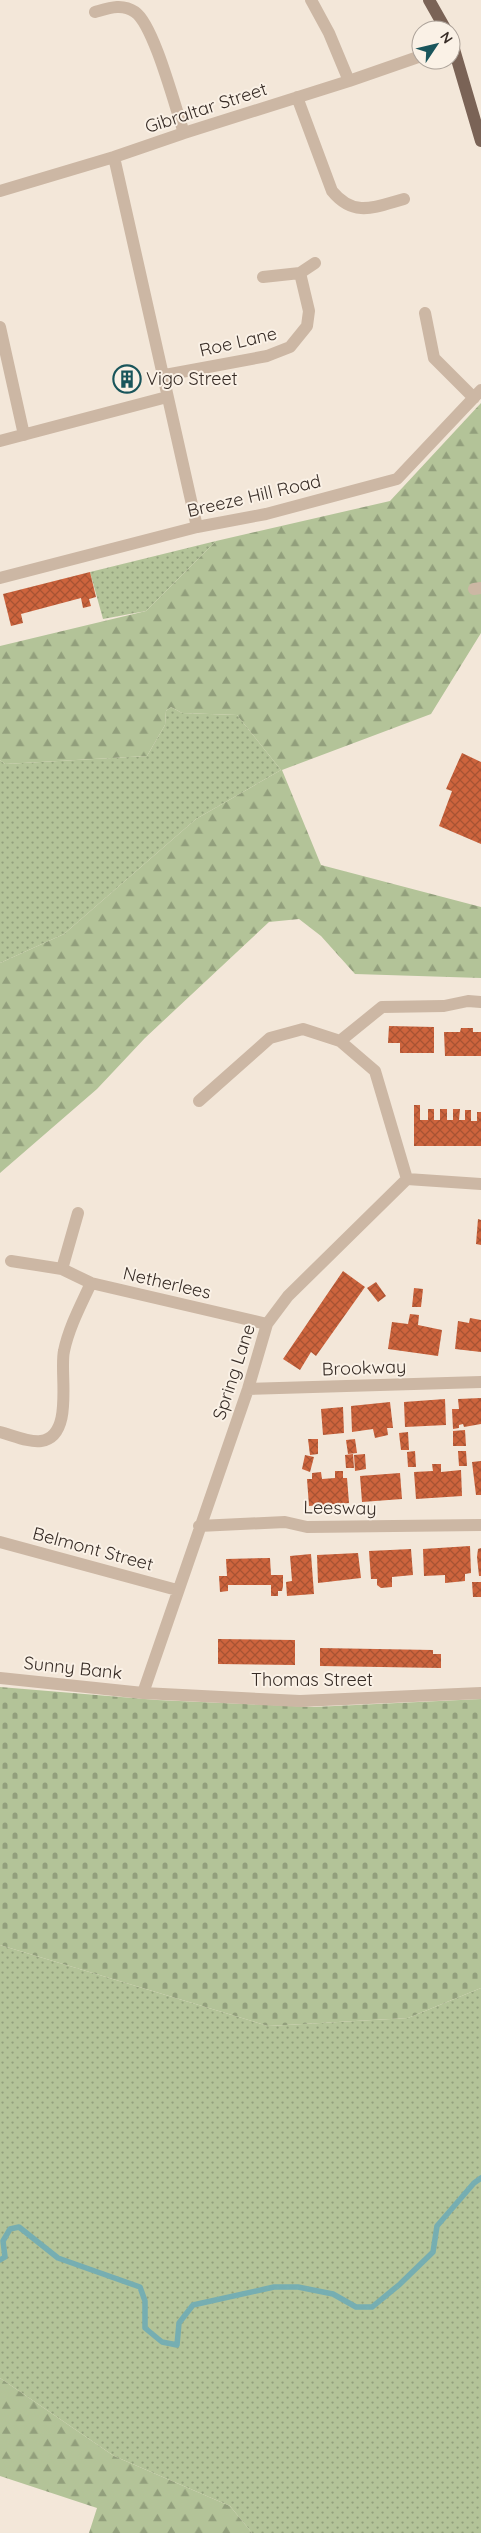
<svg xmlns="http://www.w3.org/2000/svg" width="481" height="2533" viewBox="0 0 481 2533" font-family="Quicksand,sans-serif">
<defs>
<pattern id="grass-dots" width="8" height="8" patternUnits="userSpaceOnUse" patternTransform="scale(1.25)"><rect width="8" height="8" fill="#b3c398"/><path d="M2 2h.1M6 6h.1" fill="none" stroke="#929f7c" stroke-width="1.8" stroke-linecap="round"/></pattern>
<pattern id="forest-firs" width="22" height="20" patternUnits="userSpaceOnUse" patternTransform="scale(1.25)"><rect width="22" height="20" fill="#b3c398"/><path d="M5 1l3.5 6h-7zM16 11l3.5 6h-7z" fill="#929f7c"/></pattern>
<pattern id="cemetery-stones" width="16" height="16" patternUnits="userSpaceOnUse" patternTransform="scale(1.25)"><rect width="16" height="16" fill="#b3c398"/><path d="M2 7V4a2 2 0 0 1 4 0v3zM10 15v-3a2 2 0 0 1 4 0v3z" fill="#929f7c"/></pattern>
<pattern id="building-cross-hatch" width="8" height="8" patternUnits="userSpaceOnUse" patternTransform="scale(1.25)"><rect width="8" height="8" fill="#cd643d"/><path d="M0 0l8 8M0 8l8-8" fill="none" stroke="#a75333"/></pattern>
</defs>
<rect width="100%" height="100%" fill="#f3e7d9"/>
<!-- grass -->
<path fill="url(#grass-dots)" d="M216,541L146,611L103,619L90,572Z
M171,707L182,713L237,715L281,770L196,819L64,934L0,963V760L5,764L147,756L165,725L166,711Z
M0,1945L268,2026L408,2018L481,1988V2533H252L230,2506L114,2456L0,2378Z"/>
<!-- forest -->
<path fill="url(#forest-firs)" d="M481,403V633L431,714L282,770L321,865L481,907V978L355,974L321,936L299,919L269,922L145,1038L97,1089L0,1173V963L64,934L196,819L281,770L237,715L182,713L171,707L166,711L165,725L147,756L5,764L0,760V646L146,611L216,541L390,501Z
M0,2378L114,2456L230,2506L252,2533H89L97,2508L0,2476Z"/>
<!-- cemetery -->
<path fill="url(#cemetery-stones)" d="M0,1687L157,1700L314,1707L481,1699V1988L408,2018L268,2026L0,1945Z"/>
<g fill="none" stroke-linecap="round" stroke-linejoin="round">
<!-- stream -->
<path stroke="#76aeb2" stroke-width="5.5" d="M0,2260L5,2257L3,2241L10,2229L19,2227L58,2258L140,2287L145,2301V2328L162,2342L177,2345L179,2323L193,2305L274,2287H298L333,2294L356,2307H372L400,2284L433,2252L437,2226L474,2183L481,2178"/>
</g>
<!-- building -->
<path fill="url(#building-cross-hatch)" d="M135,370L138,384L119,389L115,374Z
M90,572L96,597L89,599L91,606L83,608L81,598L21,614L23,623L11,626L3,594Z
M462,753L481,762V844L439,826L452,791L446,789Z
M389,1026L434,1027V1053H400V1043H388Z
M461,1028H473V1032H481V1056H445L444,1032H460Z
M414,1105H420V1120H428V1109H434V1120H440V1109H447V1120H453V1109H460L459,1120H465V1110H471V1121H477V1112H481V1146H414Z
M478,1219L481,1220V1245L476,1244Z
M343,1271L365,1287L316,1356L311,1352L300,1370L283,1359Z
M376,1282L386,1296L378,1302L367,1288Z
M414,1288L423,1289L421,1307H412Z
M410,1314L419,1315L418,1325L442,1330L438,1356L388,1349L392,1322L408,1324Z
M470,1318L481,1320V1352L455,1349L458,1321L469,1323Z
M481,1398V1424L464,1427L463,1424L459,1425V1428L453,1429L452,1409H459L458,1399Z
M445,1399L446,1425L405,1427L404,1402Z
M390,1402L393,1428H387L388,1435L375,1438L373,1429L352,1432L351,1406Z
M343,1407L344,1433L323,1435L321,1409Z
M465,1430L466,1446H453V1431Z
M408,1432L409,1450H401L399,1433Z
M308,1439H318V1454L310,1455Z
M355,1439L357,1453L348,1454L346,1440Z
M415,1451L416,1467H408L407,1452Z
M458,1451H466L467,1466H459Z
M353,1454L354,1468H346L345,1455Z
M365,1454L366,1469L355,1471L354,1455Z
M305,1455L314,1457L310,1472L302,1469Z
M481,1461V1495H476L472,1462Z
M432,1464H441V1472L461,1470L462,1496L416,1499L414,1472L433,1471Z
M335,1471H343V1478H347L349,1503L309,1506L307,1479H312V1473L321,1472L322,1479L335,1478Z
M400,1473L402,1499L362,1502L360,1476Z
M470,1546L471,1573L465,1574V1581L445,1583V1575L424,1576L423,1549Z
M481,1548V1576H479L477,1557L478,1549Z
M411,1549L413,1575L392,1577V1587L381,1588L377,1585V1579H371L369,1551Z
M358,1553L361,1578L318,1583L317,1555Z
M311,1554L314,1594L287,1596L286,1582L292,1581L290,1556Z
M270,1558L271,1575H283V1586L282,1591H278V1596H271V1585H228V1591L220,1592L219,1576H227L226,1559Z
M472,1582H481V1597H473Z
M218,1639L295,1640V1665L218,1664Z
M320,1648L433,1650V1654H441V1668L320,1666Z"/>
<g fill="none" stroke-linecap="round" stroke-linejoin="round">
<!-- minor -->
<path stroke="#ccb7a4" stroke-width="12" d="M311,0L329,33L349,81
M95,12C109,8 122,3 135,12C154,25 175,107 184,133
M297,97L332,191C354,218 375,207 404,199
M114,157L197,527
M0,191L114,157L184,133L349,81L421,56
M300,273L315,263
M425,313L434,358L474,398
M0,327L24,435
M165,375L267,356L290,347L307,326L309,311L300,273L263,277
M0,441L167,397
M0,578L197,527L266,514L397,479L481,390
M474,589L481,588
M340,1041L382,1007L444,1006L468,1001L481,1002
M199,1101L270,1038L303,1029L340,1041L375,1071L407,1179
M11,1261L62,1269L91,1283L267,1324
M62,1269L78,1213
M248,1389L481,1382
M0,1432C12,1435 30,1443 41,1441C75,1436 59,1372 64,1351C69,1327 81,1305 91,1283
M199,1526L285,1522L307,1527L481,1525
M0,1542L177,1590
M0,1678L143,1693L300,1701L481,1693
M143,1693L248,1389L267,1324L288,1296L407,1179L481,1184"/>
<!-- primary -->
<path stroke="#7a6356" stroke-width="12" d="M429,0L446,30
M451,39L481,141"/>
</g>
<!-- icons -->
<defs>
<g id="building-ring" transform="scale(1.4375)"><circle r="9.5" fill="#faf1e6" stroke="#19555b" stroke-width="1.5"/><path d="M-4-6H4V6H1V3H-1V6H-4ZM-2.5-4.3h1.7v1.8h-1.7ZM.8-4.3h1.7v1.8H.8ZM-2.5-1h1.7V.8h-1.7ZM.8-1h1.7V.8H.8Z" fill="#19555b"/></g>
</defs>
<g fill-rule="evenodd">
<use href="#building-ring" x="127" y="379"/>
</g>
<g text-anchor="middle" stroke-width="4" stroke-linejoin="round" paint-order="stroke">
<!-- street labels -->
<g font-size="18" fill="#372c26" stroke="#faf1e6">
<text transform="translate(206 108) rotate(-18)" y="6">Gibraltar Street</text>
<text transform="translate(238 342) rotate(-13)" y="6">Roe Lane</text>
<text transform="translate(254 496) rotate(-13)" y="6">Breeze Hill Road</text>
<text transform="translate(167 1283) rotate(13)" y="6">Netherlees</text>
<text transform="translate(364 1368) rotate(-2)" y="6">Brookway</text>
<text transform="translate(234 1372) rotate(-72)" y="6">Spring Lane</text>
<text transform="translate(340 1508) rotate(1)" y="6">Leesway</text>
<text transform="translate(93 1549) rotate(15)" y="6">Belmont Street</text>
<text transform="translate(73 1668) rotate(6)" y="6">Sunny Bank</text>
<text x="312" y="1686">Thomas Street</text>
</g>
<!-- poi labels -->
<g font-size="18" fill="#372c26" stroke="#faf1e6" text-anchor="start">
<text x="146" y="385">Vigo Street</text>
</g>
</g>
<!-- north arrow -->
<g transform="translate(436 45) rotate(55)"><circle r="24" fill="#faf1e6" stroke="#aca299"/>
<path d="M0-4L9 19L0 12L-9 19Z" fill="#19555b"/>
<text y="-8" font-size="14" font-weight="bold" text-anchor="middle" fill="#372c26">N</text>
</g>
</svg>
